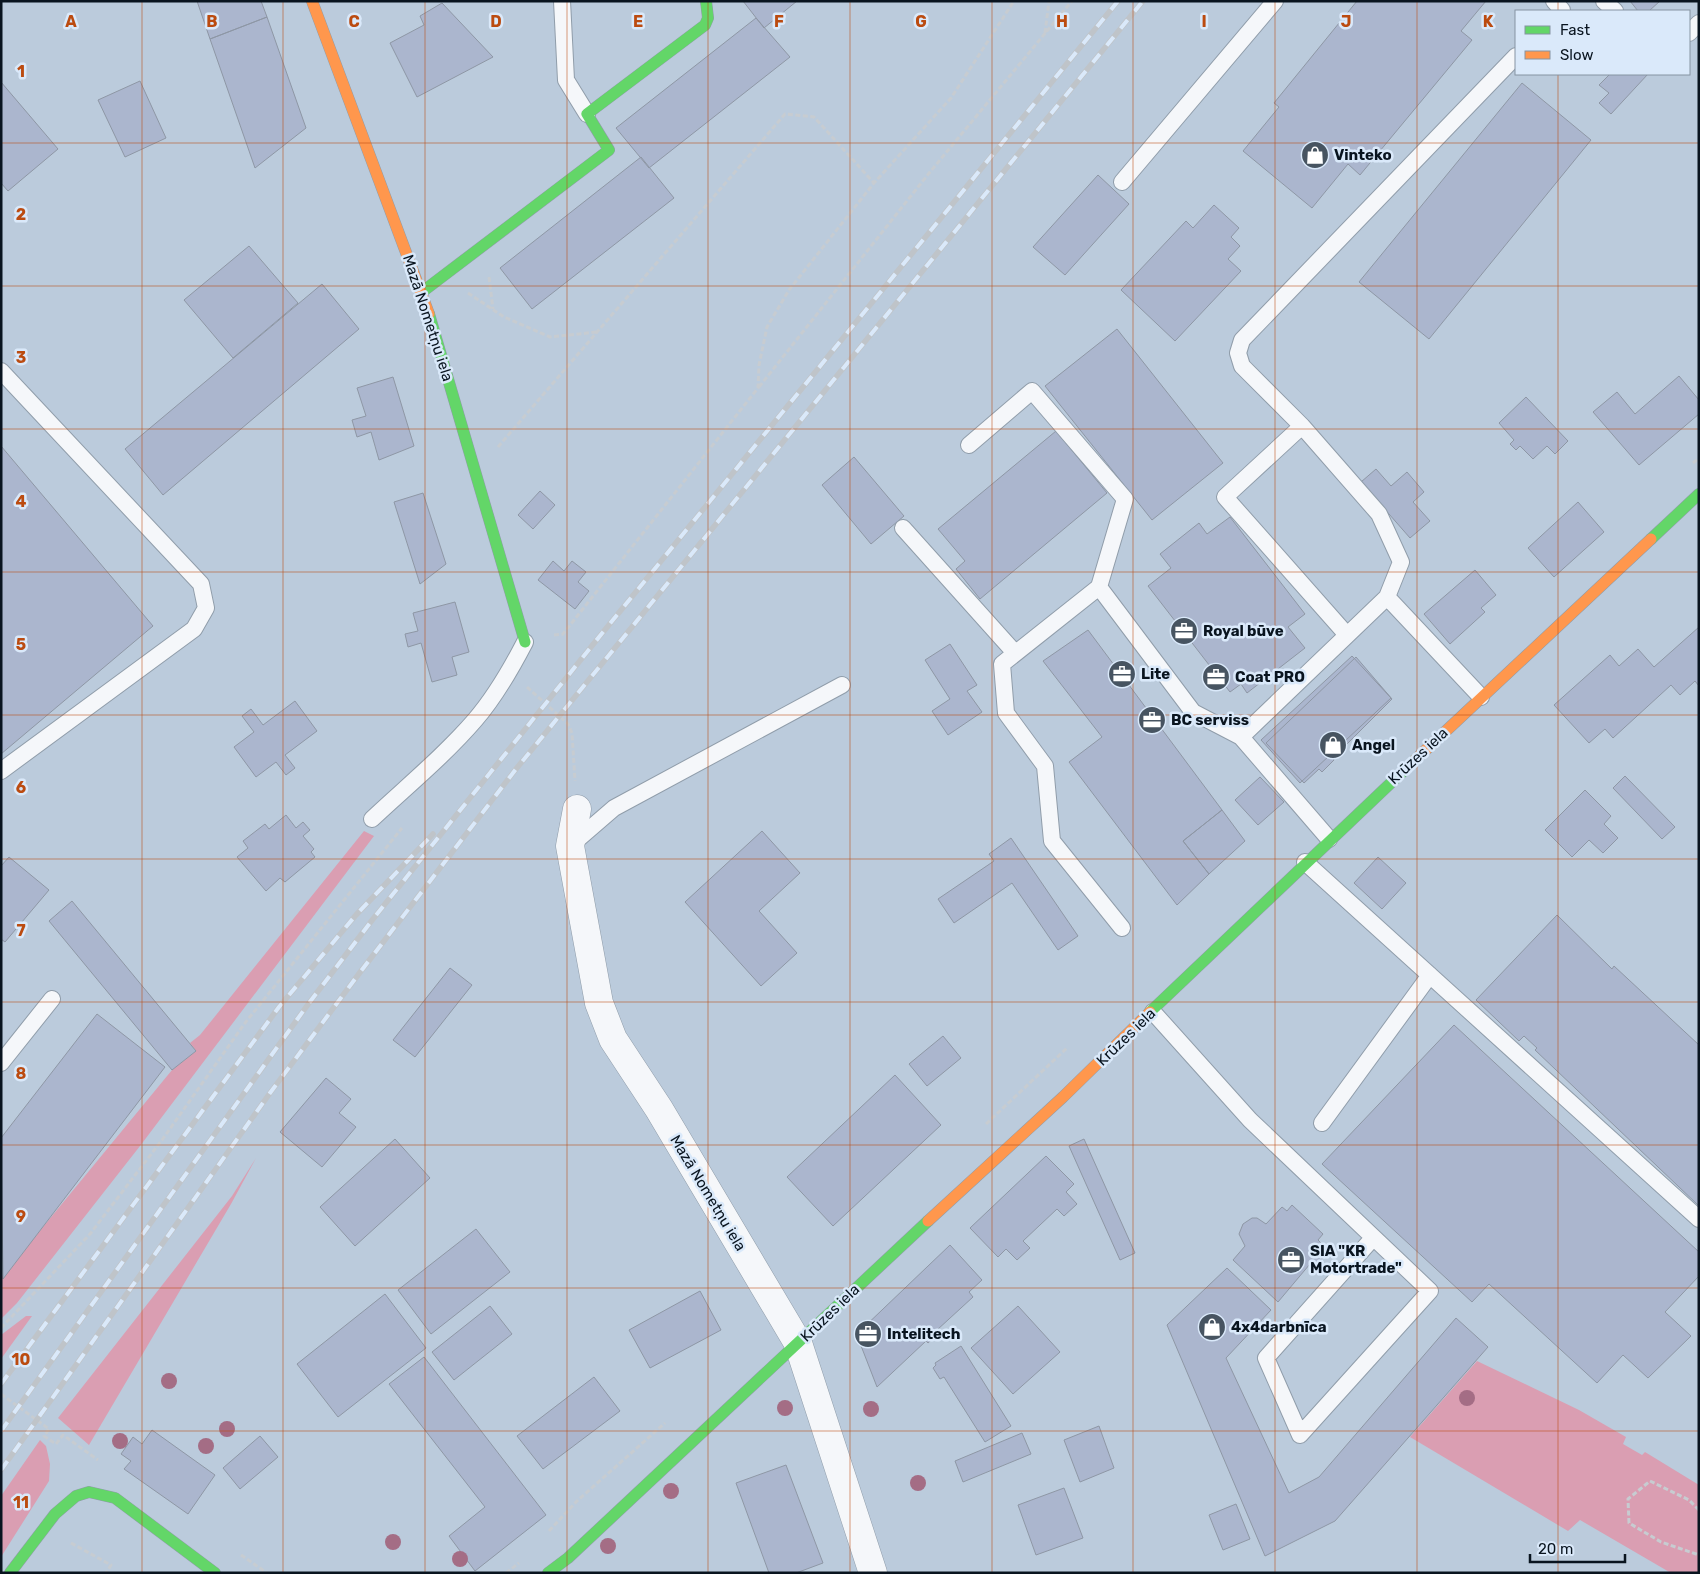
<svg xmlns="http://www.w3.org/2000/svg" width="1700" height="1574" viewBox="0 0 1700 1574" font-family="Rubik,sans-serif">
<rect width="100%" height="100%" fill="#bbcbdc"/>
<!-- green -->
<path fill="#da9eb2" d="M364,831L374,836L140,1146L17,1303L1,1319V1278L172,1070L196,1051L190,1043L200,1035Z
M256,1158L231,1204L89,1445L58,1418L232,1196Z
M26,1316H32L1,1359V1335Z
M1477,1361L1579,1410L1626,1437L1623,1444L1642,1455L1645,1452L1699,1485V1573H1671L1580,1520L1568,1531L1410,1437Z
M40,1440L46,1446L50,1464L49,1481L1,1557V1496Z"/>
<!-- building -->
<path fill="#abb6ce" stroke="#8e97a5" d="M197,1H261L267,17L210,39Z
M743,1H797L764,28Z
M1357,1H1486L1461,31L1472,40L1360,175L1348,164L1312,208L1243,151L1279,107L1274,103Z
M1630,1H1660L1649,11H1638Z
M442,3L493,57L417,97L390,43L424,25L420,16Z
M267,17L306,128L255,168L210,39Z
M756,18L790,57L649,168L616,128Z
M1610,74H1648L1611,114L1599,103L1609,93L1599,85Z
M140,81L166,138L125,157L98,100Z
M1,82L58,149L8,191L1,183Z
M1522,83L1591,140L1429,339L1359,282Z
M641,157L674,198L532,309L500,268Z
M1098,175L1129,204L1065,275L1033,247Z
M1214,205L1239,228L1231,237L1240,246L1228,259L1241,271L1175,341L1121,290L1186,221L1193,228Z
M249,246L298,303L233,358L184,300Z
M322,284L359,329L163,495L125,449Z
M1117,329L1223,463L1152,520L1045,386Z
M1679,376L1699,400V414L1639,465L1593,412L1617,392L1635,414Z
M393,377L414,446L379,460L371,432L357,437L352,420L366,416L357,388Z
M1526,397L1568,441L1555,454L1547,446L1533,459L1520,446L1516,450L1510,444L1514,440L1499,423Z
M1056,431L1107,493L980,599L956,569L965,561L938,529Z
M1,446L153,626L1,754Z
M854,457L904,516L871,544L822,485Z
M1376,469L1391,486L1407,472L1424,492L1413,502L1430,521L1410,538L1361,482Z
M540,491L555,505L533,529L518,515Z
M423,493L446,564L420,584L394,502Z
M1578,502L1604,532L1554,577L1528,548Z
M1230,517L1305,614L1288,627L1305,648L1247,693L1241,684L1230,692L1148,586L1171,568L1160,554L1199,523L1207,534Z
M553,561L564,571L572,561L586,572L578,582L589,591L575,609L538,580Z
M1475,570L1496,595L1481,608L1485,612L1450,644L1424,614Z
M455,602L469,652L452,657L457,675L432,682L421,643L408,647L405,634L418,631L413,613Z
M1699,627V686L1695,681L1680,695L1671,685L1613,738L1605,729L1589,743L1554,705L1610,655L1619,666L1638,649L1654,667Z
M1088,630L1222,810L1183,841L1209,874L1177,905L1069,762L1102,737L1043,661Z
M950,644L977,685L967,691L982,712L948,735L932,711L950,699L925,660Z
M1352,656L1391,698L1300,783L1261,740Z
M1356,657L1392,699L1333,758L1334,760L1322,772L1319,769L1304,783L1266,743Z
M295,701L317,731L285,755L295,768L286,775L276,762L256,777L234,747L254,732L242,716L251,709L263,725Z
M1625,776L1675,827L1662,839L1613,788Z
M1260,777L1284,802L1258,825L1235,800Z
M1585,790L1611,816L1604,824L1618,838L1603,853L1589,840L1572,857L1545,830Z
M1222,810L1245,841L1209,874L1183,841Z
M286,815L296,828L303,822L310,830L303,836L314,849L311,852L315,857L285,882L280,878L266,891L237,857L248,848L243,841L265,824L269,829Z
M762,831L800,873L759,911L797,953L761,986L685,902Z
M1011,838L1078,936L1058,950L1012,883L954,923L938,899L994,861L989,854Z
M9,857L49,890L5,942L1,939V866Z
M1378,857L1406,883L1382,909L1354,883Z
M72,901L196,1051L172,1070L49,921Z
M1557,915L1612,969L1614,966L1699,1045V1206L1535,1050L1537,1048L1524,1036L1519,1041L1476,1000Z
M450,968L472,985L415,1057L393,1040Z
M97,1014L165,1067L3,1279L1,1138Z
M1454,1025L1699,1252V1276L1665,1312L1691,1336L1648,1378L1623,1355L1597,1383L1489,1284L1472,1302L1322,1164Z
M943,1036L961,1058L927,1086L909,1064Z
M895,1075L941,1125L833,1226L787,1177Z
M326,1078L351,1099L339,1113L356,1127L322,1167L280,1132Z
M395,1139L430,1178L355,1246L320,1207Z
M1084,1139L1135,1253L1120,1260L1069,1146Z
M1046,1156L1074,1184L1066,1192L1077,1204L1064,1216L1057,1209L1023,1241L1030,1248L1017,1260L1006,1249L998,1257L970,1228Z
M1292,1205L1323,1234L1318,1240L1329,1251L1313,1268L1310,1264L1278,1302L1233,1260L1245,1246L1239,1234L1243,1224L1252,1218H1257L1266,1224L1282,1207L1287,1211Z
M476,1229L510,1272L431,1334L398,1290Z
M950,1245L982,1280L969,1292L973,1297L937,1330L940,1332L928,1343L926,1341L877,1387L858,1338L860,1331Z
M1227,1268L1271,1310L1226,1358L1289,1493L1319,1477L1456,1318L1488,1347L1335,1521L1265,1556L1167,1325Z
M700,1291L721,1330L650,1368L629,1330Z
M385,1294L426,1348L338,1417L297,1364Z
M490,1306L512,1334L454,1380L432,1352Z
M1018,1306L1060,1352L1013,1394L971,1348Z
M961,1346L1011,1426L985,1442L944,1377L940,1379L933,1368L936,1365L935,1363Z
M424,1357L546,1515L475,1571L449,1536L485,1507L389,1384Z
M594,1377L620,1411L543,1469L517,1436Z
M1099,1426L1114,1468L1080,1482L1064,1440Z
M152,1430L215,1475L188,1514L124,1469L131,1461L121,1454L133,1437L142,1444Z
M1022,1433L1031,1454L963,1482L955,1461Z
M260,1436L278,1457L240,1489L223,1468Z
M786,1465L823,1563L796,1573H769L736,1483Z
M1064,1488L1083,1538L1036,1555L1018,1505Z
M1236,1504L1250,1539L1223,1550L1209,1515Z"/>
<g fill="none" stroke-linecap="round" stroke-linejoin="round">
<!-- lane casing -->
<g stroke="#909daa" stroke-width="18">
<path id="lane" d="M562,1L566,80L587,114
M1554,1L1562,10L1561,11
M1604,1L1615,11
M1689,33L1699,23
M1122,182L1275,1
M1,371L201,584L206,608L194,629L1,771
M1302,426L1225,497L1347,635
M969,445L1032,391L1125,499L1099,587
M903,528L1015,653
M1387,597L1401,562L1379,514L1302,426L1242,366L1238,353L1242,340L1516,56
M1241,737L1387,597L1481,697
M372,819C406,787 444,756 475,720C495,697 511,669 525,642
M570,846L614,808L842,685
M1305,862L1699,1219
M1122,928L1052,841L1045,766L1006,713L1002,664L1099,587L1193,712L1241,737L1329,839
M1153,1012L1250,1120L1430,1291L1300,1435L1266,1358L1373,1238
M1,1063L52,999
M1322,1123L1430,975"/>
</g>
<!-- street casing -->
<g stroke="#909daa" stroke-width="29">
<path id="street" d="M577,809L570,846L599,1003L613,1039L659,1109L798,1343L873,1573"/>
</g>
<!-- fast casing -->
<g stroke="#909daa" stroke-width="12">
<path id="fast" d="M422,292L609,150L587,114L705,25L708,18L706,1
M429,314L525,642
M1651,539L1699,494
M1150,1012L1415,760
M10,1573L55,1514L76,1496L89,1492L115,1498L215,1573
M548,1573L568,1558L928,1221"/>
</g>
<!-- slow casing -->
<g stroke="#909daa" stroke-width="12">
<path id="slow" d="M312,1L429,314
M1415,760L1651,539
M928,1221L1063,1097L1150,1012"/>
</g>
<!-- path -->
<path stroke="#c7ccd1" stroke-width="3" stroke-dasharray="5 2.5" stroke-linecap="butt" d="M1045,33L1049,1
M489,277L493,309
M468,293L504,317L550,337L597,332
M759,387L930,172L1072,1
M498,447L785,114L814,117L874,183
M1693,463L1699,458
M554,635L563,634L758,388L759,365L767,327L789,290L874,183L951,98L1014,1
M527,687L568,724L572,733L575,781
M986,1124L1067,1048
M1,1328L90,1234L162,1140L245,1023L402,828
M1,1394L49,1429L44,1436L56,1444L63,1435L98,1460
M1699,1510L1689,1500L1650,1481L1628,1499L1629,1523L1661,1542L1699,1555
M549,1531L577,1501L665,1423
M71,1543L111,1565L106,1573
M241,1555L267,1573
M506,1573L519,1563"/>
<!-- lane -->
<use href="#lane" stroke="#f5f7fa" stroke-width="16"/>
<!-- street -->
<use href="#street" stroke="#f5f7fa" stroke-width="28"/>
<!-- fast -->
<use href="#fast" stroke="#63d668" stroke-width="11"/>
<!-- slow -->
<use href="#slow" stroke="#ff974d" stroke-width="11"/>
<!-- rail casing -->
<g stroke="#bfc4c9" stroke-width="5.5">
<path id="rail" d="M1,1384L279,1007L356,915L433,834
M1,1431L309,1003L373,919L595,642L1118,1
M1,1470L270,1093L361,971L516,769L1143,1"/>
</g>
<!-- rail -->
<use href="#rail" stroke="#dae9fa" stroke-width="4" stroke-dasharray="11" stroke-linecap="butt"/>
</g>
<!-- trees -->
<g fill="#a46d85">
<circle cx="169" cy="1381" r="8"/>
<circle cx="1467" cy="1398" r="8"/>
<circle cx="785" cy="1408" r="8"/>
<circle cx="871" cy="1409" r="8"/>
<circle cx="227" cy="1429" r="8"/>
<circle cx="120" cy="1441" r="8"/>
<circle cx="206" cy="1446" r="8"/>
<circle cx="918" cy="1483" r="8"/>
<circle cx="671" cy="1491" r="8"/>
<circle cx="393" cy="1542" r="8"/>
<circle cx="608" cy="1546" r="8"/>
<circle cx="460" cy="1559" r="8"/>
</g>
<!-- grid -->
<path fill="none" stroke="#bb4b10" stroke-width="1" stroke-opacity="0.55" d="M142,1V1573M283,1V1573M425,1V1573M567,1V1573M708,1V1573M850,1V1573M992,1V1573M1133,1V1573M1275,1V1573M1417,1V1573M1558,1V11M1558,74V1573M1,143H1699M1,286H1699M1,429H1699M1,572H1699M1,715H1699M1,859H1699M1,1002H1699M1,1145H1699M1,1288H1699M1,1431H1699"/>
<!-- icons -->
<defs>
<g id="shop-disc" transform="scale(1.4375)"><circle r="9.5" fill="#475461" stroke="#dae9fa"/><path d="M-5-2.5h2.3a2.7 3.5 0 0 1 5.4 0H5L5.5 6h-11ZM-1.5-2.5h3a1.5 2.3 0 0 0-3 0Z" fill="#fff"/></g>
<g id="office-disc" transform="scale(1.4375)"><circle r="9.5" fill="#475461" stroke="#dae9fa"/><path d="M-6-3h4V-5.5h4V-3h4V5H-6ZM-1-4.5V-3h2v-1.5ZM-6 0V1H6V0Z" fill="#fff"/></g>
</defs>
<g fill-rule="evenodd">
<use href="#shop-disc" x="1315" y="155"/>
<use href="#office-disc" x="1184" y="631"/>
<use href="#office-disc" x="1122" y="674"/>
<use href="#office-disc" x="1216" y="677"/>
<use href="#office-disc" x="1152" y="720"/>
<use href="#shop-disc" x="1333" y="745"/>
<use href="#office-disc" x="1291" y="1260"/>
<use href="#shop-disc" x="1212" y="1327"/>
<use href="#office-disc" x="868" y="1334"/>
</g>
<g text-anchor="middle" stroke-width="5" stroke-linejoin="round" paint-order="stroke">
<!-- poi labels -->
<g font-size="15" font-weight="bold" fill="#09141f" stroke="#dae9fa" text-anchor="start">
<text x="1334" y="160">Vinteko</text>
<text x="1203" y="636">Royal būve</text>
<text x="1141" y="679">Lite</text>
<text x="1235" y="682">Coat PRO</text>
<text x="1171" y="725">BC serviss</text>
<text x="1352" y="750">Angel</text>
<text x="1310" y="1256">SIA "KR<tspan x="1310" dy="17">Motortrade"</tspan></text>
<text x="1231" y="1332">4x4darbnīca</text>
<text x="887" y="1339">Intelitech</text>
</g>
<!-- street labels -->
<g font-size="15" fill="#09141f" stroke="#dae9fa">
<text transform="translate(428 318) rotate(72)" y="5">Mazā Nometņu iela</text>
<text transform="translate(1418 756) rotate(-43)" y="5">Krūzes iela</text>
<text transform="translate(1126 1037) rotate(-44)" y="5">Krūzes iela</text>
<text transform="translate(708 1193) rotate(59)" y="5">Mazā Nometņu iela</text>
<text transform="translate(830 1313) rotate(-44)" y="5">Krūzes iela</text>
</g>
</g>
<g font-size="16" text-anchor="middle" font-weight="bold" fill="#bb4b10" stroke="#dae9fa" stroke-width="5" stroke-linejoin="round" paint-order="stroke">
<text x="71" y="27">A</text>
<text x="212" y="27">B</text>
<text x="354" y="27">C</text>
<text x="496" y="27">D</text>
<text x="638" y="27">E</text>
<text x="779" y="27">F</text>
<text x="921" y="27">G</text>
<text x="1062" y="27">H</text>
<text x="1204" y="27">I</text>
<text x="1346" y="27">J</text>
<text x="1488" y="27">K</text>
<text x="21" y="77">1</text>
<text x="21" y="220">2</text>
<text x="21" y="363">3</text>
<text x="21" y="507">4</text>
<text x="21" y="650">5</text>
<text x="21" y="793">6</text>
<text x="21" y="936">7</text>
<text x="21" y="1079">8</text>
<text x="21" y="1222">9</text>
<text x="21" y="1365">10</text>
<text x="21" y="1508">11</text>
</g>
<!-- border -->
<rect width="1700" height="1574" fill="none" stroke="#09141f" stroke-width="5"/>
<!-- legend -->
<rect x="1515" y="10" width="175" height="65" fill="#dae9fa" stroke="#8694a2"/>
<rect x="1525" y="26" width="25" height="8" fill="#63d668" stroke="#8694a2"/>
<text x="1560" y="35" font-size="15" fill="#09141f">Fast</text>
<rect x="1525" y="51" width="25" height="8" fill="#ff974d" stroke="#8694a2"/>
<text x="1560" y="60" font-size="15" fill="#09141f">Slow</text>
<!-- scale -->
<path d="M1530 1554v8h95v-8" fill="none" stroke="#09141f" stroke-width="2.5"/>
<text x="1538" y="1554" font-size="15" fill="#09141f" stroke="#dae9fa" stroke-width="4" paint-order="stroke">20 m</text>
</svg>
